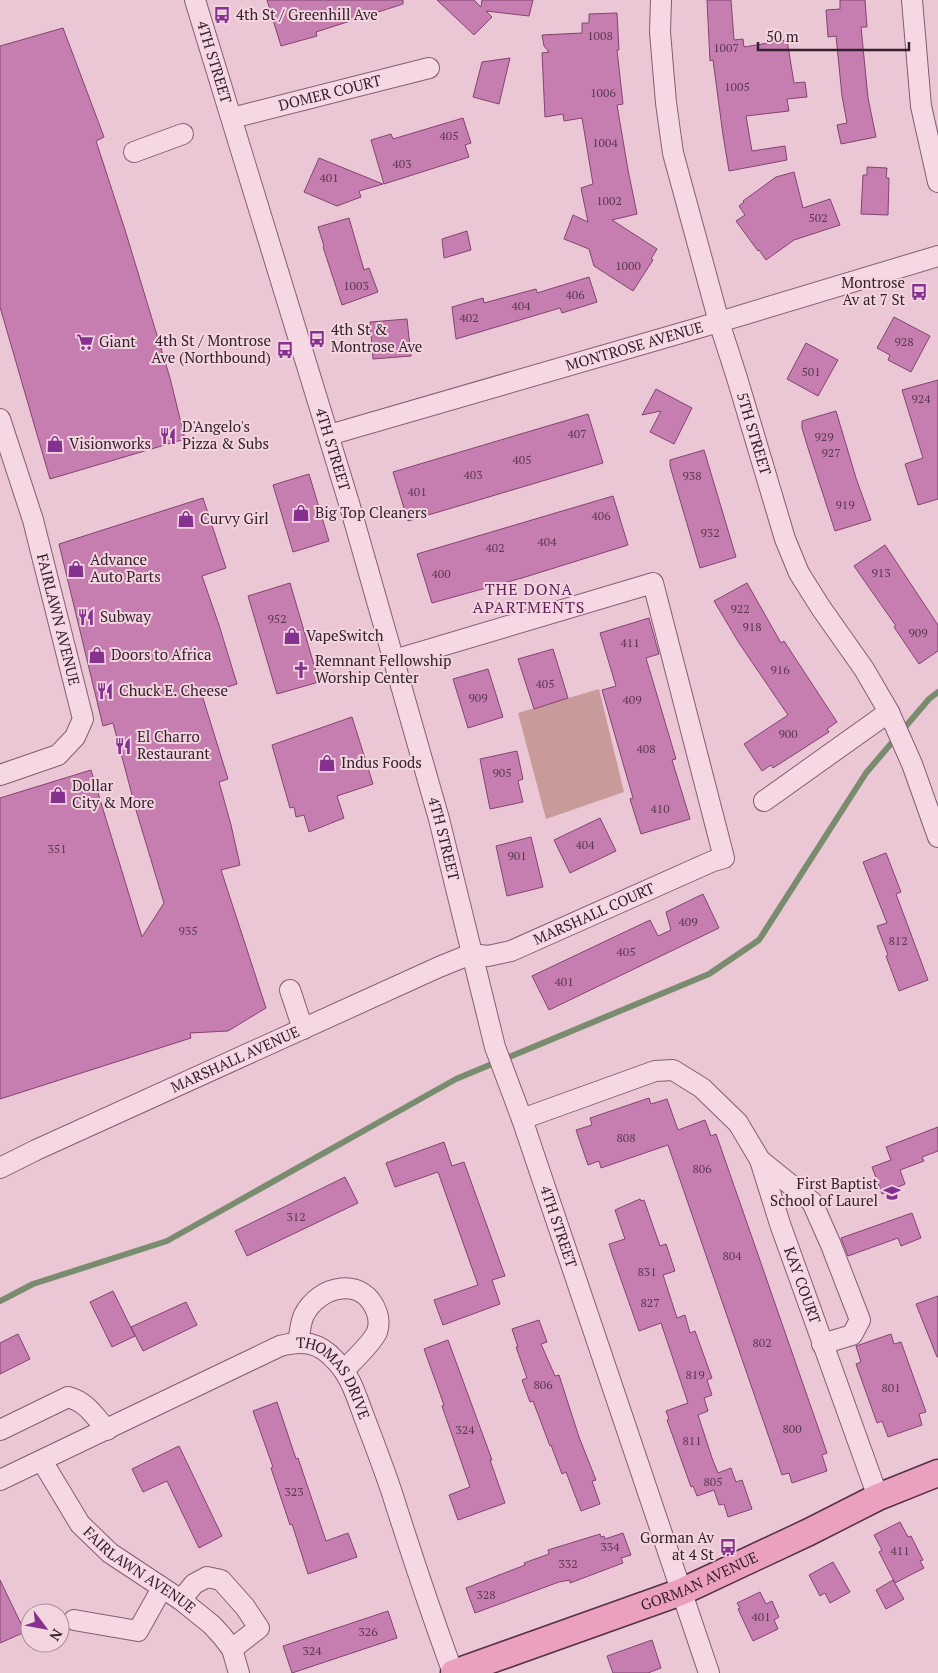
<svg xmlns="http://www.w3.org/2000/svg" width="938" height="1673" viewBox="0 0 938 1673" font-family="'PT Serif',serif">
<rect width="100%" height="100%" fill="#ebc6d5"/>
<!-- green -->
<path fill="#c89b9a" d="M599,689L624,792L546,819L518,713Z"/>
<g fill="none" stroke-linecap="round" stroke-linejoin="round">
<!-- stream -->
<path stroke="#798c6e" stroke-width="6" d="M0,1301L33,1284L167,1241L456,1079L709,974L759,940L866,773L929,699L938,692"/>
</g>
<!-- building -->
<path fill="#c67eb0" stroke="#824470" d="M267,0H403V4L316,32L317,36L281,46Z
M437,0H474L481,7L482,0H533L529,16L486,11L492,17L474,35Z
M707,0H731L734,40L743,39L744,47L787,40L794,83L805,82L807,97L787,99L789,111L746,116L752,151L785,146L787,160L729,171L723,135L713,60L710,61Z
M840,0H865L867,27H861L868,98L876,137L841,144L837,125L847,123L842,96L836,36L828,37L826,10L840,9Z
M617,13L619,50H617L623,104L617,105L628,170L637,214L612,220L657,249L651,259L653,260L633,291L594,266L589,249L564,239L573,215L588,222L581,188L593,184L582,118L564,121L563,114L545,117L542,53L549,52L544,46L542,35L582,33V23H589V14Z
M63,28L104,137L96,141L125,230L170,378L185,439L50,479L0,307V46Z
M510,58L499,104L473,97L482,62Z
M463,118L471,143L465,145L469,157L384,184L371,140L391,134L393,139Z
M319,158L383,184L359,191L361,197L337,206L304,192Z
M867,167L887,168L886,178H889L888,215L861,214L863,175H867Z
M794,172L803,208L830,199L840,225L794,240L766,260L759,250L758,251L736,221L745,215L739,206L744,202L743,201L776,177Z
M349,218L364,270L369,268L378,292L342,305L323,247L324,246L318,227Z
M467,231L471,250L444,258L442,239Z
M589,277L597,302L562,313L560,308L456,339L452,307L483,298L484,303L536,289L537,293Z
M894,317L930,336L911,372L888,360L890,355L877,348Z
M407,319L411,356L373,359L370,322Z
M806,343L838,360L818,396L787,379Z
M938,380V499L918,505L905,464L923,458L902,390Z
M656,389L692,408L674,444L650,432L661,411L642,415Z
M836,411L856,478L871,520L835,531L808,448L802,428V421Z
M588,414L603,463L408,521L393,472Z
M704,450L736,557L700,568L670,466V460Z
M309,474L329,541L293,552L273,485Z
M613,496L628,545L522,578L432,603L417,554Z
M203,498L226,568L202,576L219,625L237,684L202,695L228,779L219,782L231,825L240,865L221,870L266,1008L228,1031L190,1033L191,1038L0,1099V798L91,770L142,937L164,903L136,810L113,723L103,726L59,544Z
M885,545L938,625V651L919,664L894,627L896,626L854,566Z
M290,583L319,682L277,694L248,596Z
M747,583L781,643L784,641L837,722L827,729L829,732L773,768L771,765L762,771L744,744L788,715L739,643L714,601Z
M649,618L659,654L646,658L676,759L672,760L690,819L641,834L630,799L633,798L602,690L616,686L600,633Z
M553,649L568,698L534,709L518,659Z
M488,669L503,717L468,728L453,679Z
M352,717L373,784L337,796L344,818L309,832L304,815L296,817L294,807L290,808L272,745Z
M517,751L523,779L518,781L523,802L490,809L480,759Z
M600,818L616,851L570,873L554,840Z
M531,837L543,887L507,896L496,846Z
M886,853L901,892L896,894L928,980L899,991L886,956L888,955L877,926L887,923L863,862Z
M703,894L719,928L549,1010L532,976L650,920L658,936L671,930L666,912Z
M649,1098L651,1104L667,1099L678,1130L705,1120L711,1136L716,1134L827,1453L822,1455L827,1471L792,1483L789,1473L782,1475L668,1145L601,1168L599,1161L588,1165L576,1130L592,1125L590,1118Z
M938,1127V1151L922,1157L924,1161L900,1170L905,1184L882,1194L872,1167L891,1160L886,1147Z
M444,1142L452,1166L464,1162L505,1276L492,1280L500,1304L443,1325L434,1300L478,1285L438,1172L395,1187L386,1163Z
M345,1177L358,1203L247,1256L235,1231Z
M640,1199L641,1201L644,1200L660,1246L666,1244L675,1271L663,1275L677,1318L685,1315L690,1333L695,1331L712,1378L707,1380L712,1395L704,1398L708,1411L698,1415L712,1458L718,1473L731,1468L736,1482L742,1480L752,1509L728,1517L724,1504L719,1505L714,1490L697,1496L693,1486L691,1487L667,1420L669,1419L666,1411L688,1403L661,1323L639,1331L612,1254L609,1244L625,1239L615,1210Z
M912,1213L921,1238L901,1246L898,1238L848,1256L841,1238Z
M113,1291L135,1336L112,1347L90,1302Z
M938,1296V1357H937L916,1304Z
M186,1302L197,1325L143,1351L131,1327Z
M539,1320L547,1342L541,1344L555,1376L559,1375L579,1437L596,1480L592,1481L600,1504L581,1511L566,1472L562,1474L551,1445L550,1446L533,1401L530,1402L522,1380L527,1378L516,1347H518L512,1329Z
M18,1334L30,1359L0,1374V1343Z
M891,1334L894,1344L901,1342L926,1412L919,1414L922,1425L888,1437L882,1421L877,1423L856,1364L861,1362L856,1346Z
M448,1340L492,1460H490L505,1503L458,1520L449,1495L470,1487L442,1406L444,1405L424,1349Z
M277,1402L296,1459L298,1458L326,1541L348,1533L357,1557L308,1574L292,1524L290,1525L271,1468L273,1467L253,1411Z
M179,1446L222,1536L199,1548L167,1481L143,1492L132,1469Z
M900,1522L908,1537L911,1536L923,1560L920,1561L924,1568L895,1583L879,1552L882,1550L874,1535Z
M623,1533L631,1555L621,1558L623,1563L570,1583V1580L559,1582L475,1613L466,1588L525,1565L524,1563L549,1554L548,1550L600,1534L601,1537L604,1536L605,1539Z
M833,1562L850,1592L830,1603L825,1593L820,1596L809,1575Z
M0,1580L25,1632L0,1643Z
M893,1580L904,1599L886,1609L876,1590Z
M760,1592L766,1604L772,1601L779,1617L774,1620L778,1629L753,1641L738,1609L740,1608L737,1603Z
M388,1611L397,1638L292,1673L283,1646Z
M652,1640L661,1668L648,1673H613L607,1656Z"/>
<g fill="none" stroke-linecap="round" stroke-linejoin="round">
<!-- minor casing -->
<g stroke="#855d73" stroke-width="22">
<g id="minor">
<path id="s1" d="M195,0L349,503L439,819L495,1047L522,1119L709,1673"/>
<path id="s2" d="M661,0L660,32L666,103L673,153L719,322L737,378L785,539L799,573L821,608L864,669L889,712L912,764L938,837"/>
<path d="M912,0L921,106L938,182"/>
<path id="s3" d="M232,118L429,68"/>
<path d="M134,152L183,134"/>
<path id="s4" d="M0,419L33,520L83,719L75,737L58,755L0,775"/>
<path id="s5" d="M329,435L719,322L938,256"/>
<path d="M764,801L889,712"/>
<path d="M290,990L303,1029"/>
<path id="s6" d="M522,1119L655,1071L673,1070L702,1088L738,1123L760,1160L780,1224L878,1497"/>
<path d="M760,1160L812,1202L831,1245L860,1320L852,1335L822,1344"/>
<path id="s7" d="M0,1168L36,1150L439,967L471,954L488,956L511,951L713,861L724,858L653,583L394,660"/>
<path d="M298,1342C300,1334 300,1323 304,1315C319,1285 364,1275 377,1313C379,1319 379,1326 377,1332C372,1343 353,1361 344,1370"/>
<path d="M0,1430L68,1397C87,1402 94,1416 107,1430"/>
<path id="s8" d="M42,1461L80,1524L110,1553L181,1600L212,1625L222,1636L232,1649L239,1673"/>
<path id="s9" d="M0,1480L280,1346C303,1340 319,1342 335,1360C350,1375 356,1395 363,1414C373,1440 383,1466 392,1493C411,1553 431,1613 453,1673"/>
<path d="M181,1600L194,1584L207,1577L221,1580L245,1607L259,1628L232,1649"/>
<path d="M74,1620L138,1631L162,1588"/>
</g>
</g>
<!-- major casing -->
<g stroke="#533146" stroke-width="29">
<g id="major">
<path id="s10" d="M454,1673L681,1592L809,1532L878,1497L938,1473"/>
</g>
</g>
<!-- minor -->
<use href="#minor" stroke="#f6d8e4" stroke-width="20"/>
<!-- major -->
<use href="#major" stroke="#eba0bf" stroke-width="26"/>
</g>
<!-- icons -->
<defs>
<g id="bus-bare" transform="scale(1.35)"><path d="M-5-6H5V4H4V6H2V4H-2V6H-4V4H-5ZM-3.5-4V0h7V-4ZM-3.5 1.2v1.5H-2V1.2ZM2 1.2v1.5H3.5V1.2Z" fill="#85318f" stroke="#f3d5e0" stroke-width="2.5" paint-order="stroke"/></g>
<g id="supermarket-bare" transform="scale(1.35)"><path d="M-6-5.5h2.5l.6 2H6L4.5 2H-2.5L-4.4-4H-6ZM-1.5 3.2a1.3 1.3 0 1 0 .1 0ZM3 3.2a1.3 1.3 0 1 0 .1 0Z" fill="#85318f" stroke="#f3d5e0" stroke-width="2.5" paint-order="stroke"/></g>
<g id="restaurant-bare" transform="scale(1.35)"><path d="M-5-6h1v4h1v-4h1v4h1v-4h1v5L-1.5 .5V6h-2V.5L-5-1ZM5-6V6H3V1.5H1.5Q1.5-4 5-6Z" fill="#85318f" stroke="#f3d5e0" stroke-width="2.5" paint-order="stroke"/></g>
<g id="shop-bare" transform="scale(1.35)"><path d="M-5-2.5h2.3a2.7 3.5 0 0 1 5.4 0H5L5.5 6h-11ZM-1.5-2.5h3a1.5 2.3 0 0 0-3 0Z" fill="#85318f" stroke="#f3d5e0" stroke-width="2.5" paint-order="stroke"/></g>
<g id="church-bare" transform="scale(1.35)"><path d="M-1.2-6h2.4v3.5h3.3v2.4h-3.3V6h-2.4V-.1h-3.3v-2.4h3.3Z" fill="#85318f" stroke="#f3d5e0" stroke-width="2.5" paint-order="stroke"/></g>
<g id="school-bare" transform="scale(1.35)"><path d="M0-5L7-2L0 1L-7-2ZM-4 1L0 2.5L4 1V4Q0 6-4 4Z" fill="#85318f" stroke="#f3d5e0" stroke-width="2.5" paint-order="stroke"/></g>
</defs>
<g fill-rule="evenodd">
<use href="#bus-bare" x="222" y="15"/>
<use href="#bus-bare" x="919" y="292"/>
<use href="#bus-bare" x="317" y="339"/>
<use href="#supermarket-bare" x="85" y="342"/>
<use href="#bus-bare" x="285" y="350"/>
<use href="#restaurant-bare" x="168" y="436"/>
<use href="#shop-bare" x="55" y="444"/>
<use href="#shop-bare" x="301" y="513"/>
<use href="#shop-bare" x="186" y="519"/>
<use href="#shop-bare" x="76" y="569"/>
<use href="#restaurant-bare" x="86" y="617"/>
<use href="#shop-bare" x="292" y="636"/>
<use href="#shop-bare" x="97" y="655"/>
<use href="#church-bare" x="301" y="670"/>
<use href="#restaurant-bare" x="105" y="691"/>
<use href="#restaurant-bare" x="123" y="746"/>
<use href="#shop-bare" x="327" y="763"/>
<use href="#shop-bare" x="58" y="795"/>
<use href="#school-bare" x="892" y="1193"/>
<use href="#bus-bare" x="728" y="1547"/>
</g>
<g text-anchor="middle" stroke-width="4" stroke-linejoin="round" paint-order="stroke">
<!-- number labels -->
<g font-size="12" fill="#5a384e">
<text x="600" y="40">1008</text>
<text x="726" y="52">1007</text>
<text x="737" y="91">1005</text>
<text x="603" y="97">1006</text>
<text x="449" y="140">405</text>
<text x="605" y="147">1004</text>
<text x="402" y="168">403</text>
<text x="329" y="182">401</text>
<text x="609" y="205">1002</text>
<text x="818" y="222">502</text>
<text x="628" y="270">1000</text>
<text x="356" y="290">1003</text>
<text x="575" y="299">406</text>
<text x="521" y="310">404</text>
<text x="469" y="322">402</text>
<text x="904" y="346">928</text>
<text x="811" y="376">501</text>
<text x="921" y="403">924</text>
<text x="577" y="438">407</text>
<text x="824" y="441">929</text>
<text x="831" y="457">927</text>
<text x="522" y="464">405</text>
<text x="473" y="479">403</text>
<text x="692" y="480">938</text>
<text x="417" y="496">401</text>
<text x="845" y="509">919</text>
<text x="601" y="520">406</text>
<text x="710" y="537">932</text>
<text x="547" y="546">404</text>
<text x="495" y="552">402</text>
<text x="881" y="577">913</text>
<text x="441" y="578">400</text>
<text x="740" y="613">922</text>
<text x="277" y="623">952</text>
<text x="752" y="631">918</text>
<text x="918" y="637">909</text>
<text x="630" y="647">411</text>
<text x="780" y="674">916</text>
<text x="545" y="688">405</text>
<text x="478" y="702">909</text>
<text x="632" y="704">409</text>
<text x="788" y="738">900</text>
<text x="646" y="753">408</text>
<text x="502" y="777">905</text>
<text x="660" y="813">410</text>
<text x="585" y="849">404</text>
<text x="57" y="853">351</text>
<text x="517" y="860">901</text>
<text x="688" y="926">409</text>
<text x="188" y="935">935</text>
<text x="898" y="945">812</text>
<text x="626" y="956">405</text>
<text x="564" y="986">401</text>
<text x="626" y="1142">808</text>
<text x="702" y="1173">806</text>
<text x="296" y="1221">312</text>
<text x="732" y="1260">804</text>
<text x="647" y="1276">831</text>
<text x="650" y="1307">827</text>
<text x="762" y="1347">802</text>
<text x="695" y="1379">819</text>
<text x="543" y="1389">806</text>
<text x="891" y="1392">801</text>
<text x="792" y="1433">800</text>
<text x="465" y="1434">324</text>
<text x="692" y="1445">811</text>
<text x="713" y="1486">805</text>
<text x="294" y="1496">323</text>
<text x="610" y="1551">334</text>
<text x="900" y="1555">411</text>
<text x="568" y="1568">332</text>
<text x="486" y="1599">328</text>
<text x="761" y="1621">401</text>
<text x="368" y="1636">326</text>
<text x="312" y="1655">324</text>
</g>
<!-- poi labels -->
<g font-size="15" fill="#36202d" stroke="#f3d5e0" text-anchor="start">
<text x="236" y="20">4th St / Greenhill Ave</text>
<text x="905" y="288" text-anchor="end">Montrose<tspan x="905" dy="17">Av at 7 St</tspan></text>
<text x="331" y="335">4th St &amp;<tspan x="331" dy="17">Montrose Ave</tspan></text>
<text x="271" y="346" text-anchor="end">4th St / Montrose<tspan x="271" dy="17">Ave (Northbound)</tspan></text>
<text x="99" y="347">Giant</text>
<text x="182" y="432">D'Angelo's<tspan x="182" dy="17">Pizza &amp; Subs</tspan></text>
<text x="69" y="449">Visionworks</text>
<text x="315" y="518">Big Top Cleaners</text>
<text x="200" y="524">Curvy Girl</text>
<text x="90" y="565">Advance<tspan x="90" dy="17">Auto Parts</tspan></text>
<text x="100" y="622">Subway</text>
<text x="306" y="641">VapeSwitch</text>
<text x="111" y="660">Doors to Africa</text>
<text x="315" y="666">Remnant Fellowship<tspan x="315" dy="17">Worship Center</tspan></text>
<text x="119" y="696">Chuck E. Cheese</text>
<text x="137" y="742">El Charro<tspan x="137" dy="17">Restaurant</tspan></text>
<text x="341" y="768">Indus Foods</text>
<text x="72" y="791">Dollar<tspan x="72" dy="17">City &amp; More</tspan></text>
<text x="878" y="1189" text-anchor="end">First Baptist<tspan x="878" dy="17">School of Laurel</tspan></text>
<text x="714" y="1543" text-anchor="end">Gorman Av<tspan x="714" dy="17">at 4 St</tspan></text>
</g>
<!-- street labels -->
<g font-size="15" fill="#36202d" stroke="#f3d5e0">
<text dy="5" stroke="none"><textPath href="#s1" startOffset="65">4TH STREET</textPath></text>
<text dy="5" stroke="none"><textPath href="#s3" startOffset="101">DOMER COURT</textPath></text>
<text dy="5" stroke="none"><textPath href="#s5" startOffset="318">MONTROSE AVENUE</textPath></text>
<text dy="5" stroke="none"><textPath href="#s2" startOffset="446">5TH STREET</textPath></text>
<text dy="5" stroke="none"><textPath href="#s1" startOffset="470">4TH STREET</textPath></text>
<text dy="5" stroke="none"><textPath href="#s4" startOffset="209">FAIRLAWN AVENUE</textPath></text>
<text dy="5" stroke="none"><textPath href="#s1" startOffset="875">4TH STREET</textPath></text>
<text dy="5" stroke="none"><textPath href="#s7" startOffset="649">MARSHALL COURT</textPath></text>
<text dy="5" stroke="none"><textPath href="#s7" startOffset="259">MARSHALL AVENUE</textPath></text>
<text dy="5" stroke="none"><textPath href="#s1" startOffset="1280">4TH STREET</textPath></text>
<text dy="5" stroke="none"><textPath href="#s6" startOffset="419">KAY COURT</textPath></text>
<text dy="5" stroke="none"><textPath href="#s9" startOffset="382">THOMAS DRIVE</textPath></text>
<text dy="5" stroke="none"><textPath href="#s8" startOffset="149">FAIRLAWN AVENUE</textPath></text>
<text dy="5" stroke="none"><textPath href="#s10" startOffset="262">GORMAN AVENUE</textPath></text>
</g>
<!-- neighbourhood labels -->
<g font-size="16" letter-spacing="1" fill="#5f2259" stroke="#f3d5e0">
<text x="529" y="595">THE DONA<tspan x="529" dy="18">APARTMENTS</tspan></text>
</g>
</g>
<!-- north arrow -->
<g transform="translate(45 1628) rotate(122)"><circle r="24" fill="#f3d5e0" stroke="#a78d98"/>
<path d="M0-4L9 19L0 12L-9 19Z" fill="#85318f"/>
<text y="-8" font-size="14" font-weight="bold" text-anchor="middle" fill="#36202d">N</text>
</g>
<!-- scale -->
<path d="M758 42v8h151v-8" fill="none" stroke="#36202d" stroke-width="2.5"/>
<text x="766" y="42" font-size="15" fill="#36202d" stroke="#f3d5e0" stroke-width="4" paint-order="stroke">50 m</text>
</svg>
